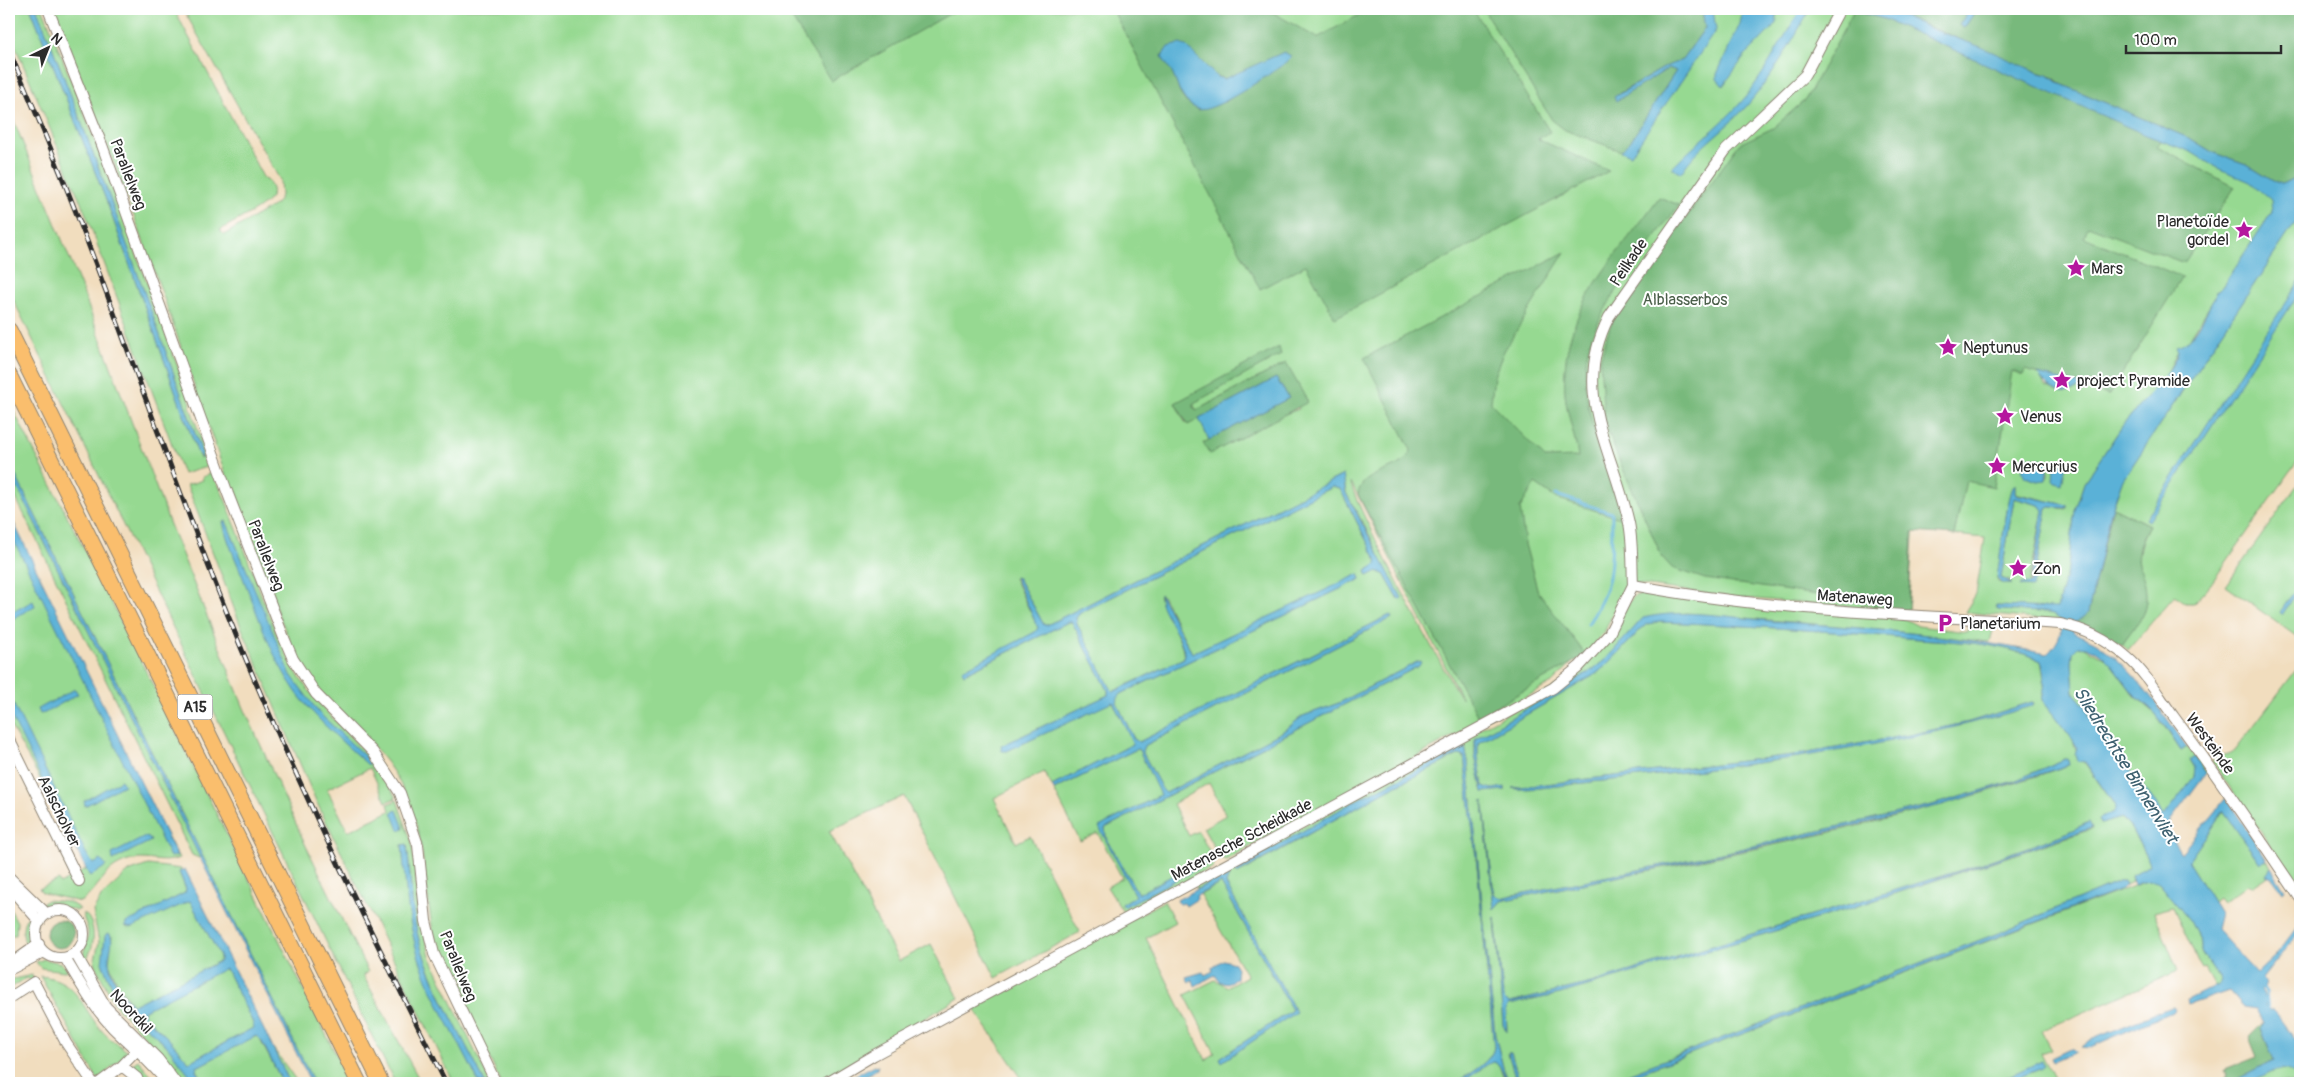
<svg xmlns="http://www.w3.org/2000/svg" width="2309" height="1092" viewBox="0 0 2309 1092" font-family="Pangolin,sans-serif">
<rect width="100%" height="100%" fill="#fff"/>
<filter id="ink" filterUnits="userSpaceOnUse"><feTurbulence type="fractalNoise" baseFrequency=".02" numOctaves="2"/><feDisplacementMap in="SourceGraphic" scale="10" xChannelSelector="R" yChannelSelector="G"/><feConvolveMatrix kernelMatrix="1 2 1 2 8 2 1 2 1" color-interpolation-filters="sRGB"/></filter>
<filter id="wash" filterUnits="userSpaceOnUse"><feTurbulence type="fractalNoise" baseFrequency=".0096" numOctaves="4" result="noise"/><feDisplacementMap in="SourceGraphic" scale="20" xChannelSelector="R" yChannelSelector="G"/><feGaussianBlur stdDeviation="1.12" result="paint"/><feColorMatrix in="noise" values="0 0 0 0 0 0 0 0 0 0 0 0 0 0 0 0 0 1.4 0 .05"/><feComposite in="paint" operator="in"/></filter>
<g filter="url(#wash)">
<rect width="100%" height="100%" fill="#f1ddbe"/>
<!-- green -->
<path fill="#96d991" stroke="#60825e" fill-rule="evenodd" d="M9,9H31L108,205L200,459L202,453C149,304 96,156 37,9H43L98,149L191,403L190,406L210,466L183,474L87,217L9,31Z
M53,9H174L264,179L268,180C270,185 274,190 272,195C268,206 231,223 220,230L224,235L276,204L281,196L280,180L183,9H2300L2272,212L2222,287L2216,291L2215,297L2190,338L2178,351L2167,373L2123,425L2084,483L2075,510L2068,568L2057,609L1995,606L1998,610L2043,612L2053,614L2063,622L1965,612L1976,594L1985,538L1954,535L1964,487L1917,479L1908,612L1732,597L1627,583L1605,631L1586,655L1583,652L1552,683L1226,860L1220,858L1203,828L1226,815L1209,783L1173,804L1189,836L1198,831L1215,861L1213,867L1126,913L1123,912L1107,887L1122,878L1098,833L1080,841L1054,790L1137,749L1139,750L1161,793L1160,795L1100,827L1135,896L1122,904L1124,907L1210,862L1211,859L1209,856L1138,894L1106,837L1105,828L1419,666V661L1339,703L1303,716L1282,732L1166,793L1162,789L1142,751L1144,746L1392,618L1390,615L1139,742L1134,739L1117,703V698L1121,694L1361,579L1359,575L1192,653L1162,595L1159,596L1182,646L1184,658L1112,692L1077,624L1076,618L1080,613L1332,487L1340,489L1377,561V565L1366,571L1368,576L1375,572L1384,574L1399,600L1370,536L1346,493L1343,475L1047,625H1044L1018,578H1014L1038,628L1035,632L964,674L1068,622H1072L1108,690V695L1001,746L1007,751L1111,702H1113L1133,741V744L1052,786L1044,772L994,798L1016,843L1030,836L1080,932L996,978L904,796L829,831L899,961L931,944L959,998L817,1083H501L435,940C421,880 429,829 394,773C376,744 347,723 325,698C311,683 301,664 292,646C246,542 211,432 173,324C136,218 95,113 53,9ZM1286,363L1299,409L1203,444L1209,440L1199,419L1186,424L1175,403H1194L1193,405L1197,410ZM2046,366L2108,395L2081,385C2070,397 2058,392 2045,386L2041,378ZM2048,464V476L2038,481L2025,477ZM1351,482L1461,697V698C1446,676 1349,495 1351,482ZM2015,485V493L2066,505L2067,509L2050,507L2047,509L2033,587L2029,584L2043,510L2039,505L2014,498L2001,578L2010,581L2011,585L1998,582L1997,579C2000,563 2007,492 2015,485Z
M9,109L80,284L169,522L244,708L306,846L368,972L363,975L421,1083H395L9,291Z
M2300,216V458L2210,585L2194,603H2186L2175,595L2128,650L2122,645L2144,611C2140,578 2131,556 2149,525L2113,507L2122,481Z
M9,402L124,627L350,1083H314L9,462Z
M9,470L201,859L192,855L9,484Z
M212,473C223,491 230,512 238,532C255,576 269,622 291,663C318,715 370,745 396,798L386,802L370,768L327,789L348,831L390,811L388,804L397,800L412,843L420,915L430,956L490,1083H485C463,1039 437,994 421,947C411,915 411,878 407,845H402L410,920L426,975L479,1083H454L316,801L240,624L187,485L203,480L202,477Z
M2300,481V639L2226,586Z
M9,521L120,746L179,858C157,867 144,850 115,867C102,875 93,896 80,902L43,893L39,889L58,880L60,884L89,867L9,723Z
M1647,593L1905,619L1918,626L1967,632L1969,622H1995L1990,642L1872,629L1687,613L1643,618L1606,659L1591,671L1475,739V756L1483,792L1505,790V788L1492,789L1483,786L1478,756V743L1596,674L1609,663L1641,629L1647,624L1660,622C1743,625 1825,631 1907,638C1951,642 2001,641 2041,661L2045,686L2042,700L2073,740L2077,752L2116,807L2114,812L2099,819L2101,824L2121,818L2129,825L2151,865L2131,876L2132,882L2126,885L2124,881H2121L2001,932L1604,1083H1520L1511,1053H1508L1517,1083H1507L1495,1035L1468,761L1465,747L1360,798L1235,870L1237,874L1245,870L1389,789L1458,755L1464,756L1478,874L1494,1047C1492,1062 1468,1074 1456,1083H1025L972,1006L1164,901L1175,922L1146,938L1206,1060L1215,1053L1185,995L1215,980L1228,987L1247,976L1200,895L1221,883L1292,1010L1220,1058L1222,1061L1295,1012L1226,884L1229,875H1222L1197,889L1195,885L1575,676L1627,605L1634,596ZM2032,702L2034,703L2033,705C1894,748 1746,766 1602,781C1583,782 1526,792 1512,788L1802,754L1909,735L1969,722ZM2065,759L2069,765C1886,830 1690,860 1501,901L1494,909L1483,801L1494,894L1500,898L1732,851L1932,805L2014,781ZM2089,822L2092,829L1836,913L1560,994L1509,1005L1506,1010L1507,1029L1503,1025L1495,917L1503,995L1505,1001L1510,1003L1591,983L1968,868L2062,835Z
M2083,646L2108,660L2134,695L2155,713L2181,751L2187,747L2210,771L2206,773L2195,757L2190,760L2195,768L2194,777L2163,817L2155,803L2113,749L2106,736L2091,720L2086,707L2074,693L2072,663L2073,652L2078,647Z
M2300,665V888L2212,762C2219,753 2228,757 2235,750Z
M2223,811L2260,863L2267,860L2271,868L2267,877L2252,887L2247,885L2222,903L2218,898L2213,902L2188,862Z
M148,865L182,869L179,872L186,890L185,893L126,923L127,928L190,901L220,956V961L133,1005L118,985L109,963L112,936L103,966L121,1004L167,1046L196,1083H183L168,1062L115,1005L94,963L99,942L93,911L102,896L128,872Z
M2147,881H2157L2160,884L2190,921L2201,943V952L2221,980L2219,984L2215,986L2205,968L2202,969L2199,964L2173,907L2154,912L2178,971L2041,1031L2051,1049L2041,1053L2054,1078L2050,1081L2051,1083H2004L2040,1069L2042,1061L1993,1083H1613Z
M47,900L69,902L80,909L76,911C64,906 52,910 41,904Z
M9,907L17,922L16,935H11L9,932Z
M84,913C98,924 95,950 84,962C81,951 88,944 88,933C88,925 82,920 84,913Z
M28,916C35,925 35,939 27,947C22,938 21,923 28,916Z
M44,959L61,963L68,970L64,971L41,968L36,962Z
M222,968L227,971L253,1023V1028L189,1062L167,1037L143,1015V1011Z
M32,975L34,981L26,978L9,989V980Z
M40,976C78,979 81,1008 103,1032C110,1040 120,1045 128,1052L98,1080Z
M258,1036L283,1083H204L196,1070L197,1067L249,1039Z
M273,1048L298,1083H290Z
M138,1060L158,1083H145L130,1066Z
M1494,1062L1499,1065L1505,1083H1461L1488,1064Z
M2285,1069L2291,1071L2299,1079V1083H2246L2264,1074Z"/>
<!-- forest -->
<path fill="#78b97b" stroke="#527253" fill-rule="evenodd" d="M786,9H958L831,81Z
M1112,9H1267L1317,38L1370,9H1473L1550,132L1538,139L1609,171L1335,318L1306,265L1260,289ZM1186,46C1198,58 1213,82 1231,78L1237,93L1227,101L1198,110L1186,102L1181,95L1169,64L1162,55L1165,51Z
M1483,9H1702L1705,28L1682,60L1667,66L1618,94L1616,100L1669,68L1676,71L1630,142L1621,151L1565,130L1552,120Z
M1887,9H1970L1959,25L1964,28L1977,9H2300V175L2282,184L2273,181L2246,164L2212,152L2191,139L2061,84C2052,74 2039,73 2027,68C1981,47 1934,29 1887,9Z
M1854,11L1884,19L2162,140L2157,146L2235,187L2184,263L2088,226L2084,237L2182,277L2109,395L2025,370L2023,375L2012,371L1994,487L1966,481L1954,535L1912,532L1908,613L1874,610L1873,603L1705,579L1672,568L1662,557L1616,453L1604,419L1600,360L1608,333L1613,320L1739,144L1773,128L1805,100Z
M1659,197L1679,205C1652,243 1601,302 1589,346C1583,367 1585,392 1590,414C1597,448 1615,483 1623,519L1555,498L1535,484L1520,508L1525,544L1538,592L1586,655L1478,717L1358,495C1360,469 1407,472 1411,450L1364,358L1565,252L1504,351L1494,376L1491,403L1545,458L1578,457C1575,435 1567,415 1565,394C1559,309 1614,261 1659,197Z
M1279,347L1281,355L1194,403V408L1197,410L1286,363L1308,402L1210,454L1203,443L1289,398L1276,378L1188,425L1175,403Z
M2113,507L2149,525C2125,565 2148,565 2146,602C2145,617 2130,633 2122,645L2097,630L2075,623L2088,613Z
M46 934a14 14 0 1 1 28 0a14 14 0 1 1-28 0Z
M2263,1023L2261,1030L2274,1060L2230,1083H2219V1081L2227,1077L2224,1070L2257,1057L2249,1037Z"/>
<!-- water -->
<path fill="#5ab1d7" stroke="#426e81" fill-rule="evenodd" d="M31,9H37C96,156 149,304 202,453V459L198,454L108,205Z
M1702,9H1713L1716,30L1631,155L1621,151L1630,142L1676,71L1669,68L1616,101L1614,97L1667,66L1682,60L1705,28Z
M1743,9H1776L1777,23L1745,56L1723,86L1717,79V74L1740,24Z
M1801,9H1810C1791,43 1771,79 1745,108C1724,131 1697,147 1681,173L1672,168C1692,147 1716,129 1736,108C1763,79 1780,42 1801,9Z
M1849,9H1887L1934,30L1981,47L2037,72L2048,75L2061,84L2191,139L2212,152L2246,164L2273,181L2282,184L2300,175V216L2122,481L2111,512L2088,613L2075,623L2073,632C2083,637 2093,640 2101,646C2137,672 2162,712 2187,747L2181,751C2173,739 2165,725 2155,713C2149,706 2141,701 2135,695C2121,680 2102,642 2078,647L2073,652L2072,663L2074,693L2086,707L2091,720L2106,736L2113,749L2156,803L2163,816L2194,777L2195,768L2190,759L2195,757L2206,773L2165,828L2181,853L2226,798L2267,860L2260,863L2223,811L2188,862L2220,913L2216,929L2257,973L2275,956L2300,923V931L2262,979L2266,985L2261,990L2267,1000L2265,1005L2269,1011H2274L2277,1014L2297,1041L2300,1042V1083C2284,1055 2268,1078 2246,1083C2241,1084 2235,1083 2230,1083L2274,1060L2261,1029L2263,1023L2256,1009L2243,1007L2229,991L2188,1005L2187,1000L2219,984L2221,980L2201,952V943L2190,921L2160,884C2153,878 2143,882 2134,885L2131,876L2150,865L2148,859L2129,825L2122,818L2101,824L2099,819L2114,812L2116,807L2085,762L2077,761L2075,754L2077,747L2073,740L2042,700C2045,687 2046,675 2041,661C2001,641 1951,642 1907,638C1825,631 1743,625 1660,622L1647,624L1641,629L1609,663L1596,674L1478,743V756L1483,786L1492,789L1505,787V790L1483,792L1475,756V739L1591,671L1606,659L1643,618C1684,608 1730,617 1772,621C1864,628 1956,635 2047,654C2057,645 2061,635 2063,622L2053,614L2043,612L1998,610L1995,606L2057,608L2068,568L2075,510L2084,483L2123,425L2167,373L2176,358L2178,351L2176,346C2195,343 2205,312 2215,297L2216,291L2222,287L2272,212L2271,200L2250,182L2215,167L2191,152L2146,135L1884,19Z
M1970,9H1977L1964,28L1959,25Z
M1180,44L1186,46L1217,77L1224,79L1284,52L1291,56L1287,62C1272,72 1211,116 1197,109C1183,103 1179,89 1173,75C1170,68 1164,62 1162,56L1168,47Z
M2300,280V292L2149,521L2146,519Z
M2038,374L2081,385C2066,401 2047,389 2038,374Z
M1276,378L1289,398L1209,440L1199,419Z
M2027,457L2042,459L2048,464L2046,480L2038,481L2025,477L2022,471Z
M9,462L314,1083H311L9,470Z
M2058,462L2066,464L2062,484L2053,481L2054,464Z
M1343,475L1346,493L1402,598L1399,600L1384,574L1376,572L1368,576L1366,571L1376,565L1377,561L1340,489L1332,487L1080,613L1076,618L1077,624L1113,692L1184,658C1186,637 1158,612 1160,594L1192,653L1359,574L1361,579L1121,694L1118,698L1117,703L1134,739L1139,742L1390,615L1392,618L1144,746L1142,751L1162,789L1166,793L1282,732L1303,716L1339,703L1419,661L1421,662L1419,666L1105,828L1106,837L1138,894L1209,856L1211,859L1210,862L1124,907L1122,904L1135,896L1099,827L1160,795L1139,750L1137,749L1054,790L1052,786L1133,744L1113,702L1007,751H1002L1001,746L1108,695V690L1072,622H1068L964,674L962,670L1035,632L1038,628L1015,577L1018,578L1044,625H1047Z
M2015,484V494L2067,505V508L2050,507L2047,509L2033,587L2020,586L2021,584L2031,583L2043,510L2039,505L2014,498L2001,578L2012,584H2004L1997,579C1999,565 2008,489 2015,484Z
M9,513L177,856L170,857L15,543L9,530Z
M226,521L291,675L319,713L371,762L368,765C339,739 307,712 287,678C269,649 258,615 245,583C238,564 227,543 223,522Z
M2300,583V588L2282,615L2280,612Z
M33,601L35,606L9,621V614Z
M75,689L78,694L45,713L40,714L38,709Z
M9,695L86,853L93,864L101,860L106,866L90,877L9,712Z
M2032,702L2034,703L2033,705L2029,707C1890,749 1746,766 1602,781C1584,782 1524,792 1512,788L1802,754L1909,735L1969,722Z
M1465,747L1468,761L1495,1035L1507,1083L1499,1065L1494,1062L1488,1064L1461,1083H1456C1468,1074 1492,1062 1494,1047L1478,874L1464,756L1458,755L1389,789L1237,874L1235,870L1360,798Z
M2065,759H2068L2069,765L1942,805L1801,838L1501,901L1494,909L1483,801L1494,894L1500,898L1732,851L1932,805L2014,781Z
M121,780L124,785L85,806L84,801Z
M397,810L404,828L399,830L392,812Z
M2089,822L2092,828L1836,913L1560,994L1509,1005L1506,1010L1507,1032L1503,1025L1495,917L1503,995L1505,1001L1510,1003L1591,983L1968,868L2062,835Z
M147,836L151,841L113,860L112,854Z
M407,844C411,878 411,915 421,947C436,994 464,1039 485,1083H479C458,1039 429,995 416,948C407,914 405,879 402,845Z
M2271,868L2285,890L2283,892L2272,877L2266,875Z
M185,869L290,1083H283L261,1040L256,1036L197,1067L196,1071L204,1083H196L167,1046L129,1011L116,996L102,963L105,936L107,933L110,934C114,942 110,949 109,958C108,972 122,997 133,1005L220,961V956L190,901L131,928L125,926L126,923L185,893L186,889L179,872ZM224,969L227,971L253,1023V1028L189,1062L167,1037L144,1016L143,1011Z
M1226,874L1229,875L1226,884L1296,1012L1222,1062L1220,1058L1292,1010L1221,883L1196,896L1197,899L1186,906L1184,903L1179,904L1177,900Z
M2121,881H2124L2126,885L2121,890L1613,1083H1604L2001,932Z
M1223,960L1234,963L1237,968L1236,978L1230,983L1220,982L1215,975L1195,986L1193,980L1189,982L1186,977L1203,972L1205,975L1213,971L1212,967Z
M2173,1006L2175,1008L2172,1012L2088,1048L2081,1047L2088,1041Z
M2070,1049H2073L2076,1052L2053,1062L2051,1058Z
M1508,1053H1511L1520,1083H1517Z
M2042,1061L2044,1066L2040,1069L2004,1083H1993Z
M875,1065L878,1066L877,1069L854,1083H840Z"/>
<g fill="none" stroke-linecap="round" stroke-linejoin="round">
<!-- stream -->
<path stroke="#5ab1d7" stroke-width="3" d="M1556,495L1612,513C1611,561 1616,582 1588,624
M2262,986L2266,992L2268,1013"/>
</g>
</g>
<g filter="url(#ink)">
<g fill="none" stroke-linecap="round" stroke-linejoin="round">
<!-- minor casing -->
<g stroke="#8e8474" stroke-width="12">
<path id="minor" d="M48,9L102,145L228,494L284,638L293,659L316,694L373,752L400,793L418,845L426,921L434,954L496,1083
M1633,585C1774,612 1917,615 2060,624C2086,629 2107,640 2127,657C2146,673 2160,698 2174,717C2218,776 2259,837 2300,898
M1633,585C1632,565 1633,543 1629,523C1613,449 1570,393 1609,317L1726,150L1805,75L1840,9
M9,739L79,881
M9,877L47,914
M9,887L40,922
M36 934a24 24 0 1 1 48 0a24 24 0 1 1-48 0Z
M75,953L106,1007L158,1059L176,1083
M65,958C80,983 93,1007 113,1028C132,1047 151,1062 167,1083
M9,965L39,944
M9,970L44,952
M9,998L34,982L66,1043L93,1083
M122,1066L137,1078L139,1083
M99,1083L122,1066L142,1045
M827,1083L874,1055L1553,688L1579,667L1609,634L1633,585"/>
</g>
<!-- highway casing -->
<g stroke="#8e8474" stroke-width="17">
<path id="highway" d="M9,330L381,1083
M9,375L359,1083"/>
</g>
<!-- minor -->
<use href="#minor" stroke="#fff" stroke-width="10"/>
<!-- highway -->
<use href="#highway" stroke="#fabe6d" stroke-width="15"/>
<!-- rail casing -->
<g stroke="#2b2b2b" stroke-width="5">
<path id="rail" d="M9,51C92,236 153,430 229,618C293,777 370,930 446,1083"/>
</g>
<!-- rail -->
<use href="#rail" stroke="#fff" stroke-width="3" stroke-dasharray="9" stroke-linecap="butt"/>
</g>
</g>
<!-- icons -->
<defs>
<g id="sight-bare" transform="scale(1.5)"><path d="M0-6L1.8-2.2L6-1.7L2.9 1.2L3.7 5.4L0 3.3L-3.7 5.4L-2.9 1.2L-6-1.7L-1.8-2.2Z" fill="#b5179e" stroke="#fff" stroke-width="2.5" paint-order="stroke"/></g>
<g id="parking-bare" transform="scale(1.5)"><path d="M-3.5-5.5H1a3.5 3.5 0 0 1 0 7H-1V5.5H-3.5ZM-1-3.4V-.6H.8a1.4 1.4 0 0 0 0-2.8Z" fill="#b5179e" stroke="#fff" stroke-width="2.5" paint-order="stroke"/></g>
</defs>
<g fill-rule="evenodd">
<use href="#sight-bare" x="2244" y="230"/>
<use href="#sight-bare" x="2076" y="268"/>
<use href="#sight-bare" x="1948" y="347"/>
<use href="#sight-bare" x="2062" y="380"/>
<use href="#sight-bare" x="2005" y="416"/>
<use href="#sight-bare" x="1997" y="466"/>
<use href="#sight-bare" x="2018" y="568"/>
<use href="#parking-bare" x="1945" y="623"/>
</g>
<g text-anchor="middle" stroke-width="4" stroke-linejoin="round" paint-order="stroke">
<!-- shield labels -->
<rect fill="#fff" stroke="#6b6b6b" stroke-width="1" x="177.5" y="694.5" width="35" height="25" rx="4"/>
<g font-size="15" font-weight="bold" fill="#2b2b2b">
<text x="195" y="712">A15</text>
</g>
<!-- street labels -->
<g font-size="16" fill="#2b2b2b" stroke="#fff">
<text transform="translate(129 174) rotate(69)" y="6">Parallelweg</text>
<text transform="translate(1628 262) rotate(-56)" y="6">Peilkade</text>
<text transform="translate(267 555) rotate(69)" y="6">Parallelweg</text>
<text transform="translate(1855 597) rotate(4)" y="6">Matenaweg</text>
<text transform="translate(2211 743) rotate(54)" y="6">Westeinde</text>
<text transform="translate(60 811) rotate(64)" y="6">Aalscholver</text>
<text transform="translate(1241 839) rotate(-28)" y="6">Matenasche Scheidkade</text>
<text transform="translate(459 966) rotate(68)" y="6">Parallelweg</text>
<text transform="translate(132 1011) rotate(47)" y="6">Noordkil</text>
</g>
<!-- poi labels -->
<g font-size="16" fill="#2b2b2b" stroke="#fff" text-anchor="start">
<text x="2229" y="227" text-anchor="end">Planetoïde<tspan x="2229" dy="18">gordel</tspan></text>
<text x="2091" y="274">Mars</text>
<text x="1963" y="353">Neptunus</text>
<text x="2077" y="386">project Pyramide</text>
<text x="2020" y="422">Venus</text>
<text x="2012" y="472">Mercurius</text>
<text x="2033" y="574">Zon</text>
<text x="1960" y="629">Planetarium</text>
</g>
<!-- park labels -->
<g font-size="16" fill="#4b5f4a" stroke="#fff">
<text x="1685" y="305">Alblasserbos</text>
</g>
<!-- water labels -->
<g font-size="18" font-style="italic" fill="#3e6170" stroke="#fff">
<text transform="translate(2126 765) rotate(58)" y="6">Sliedrechtse Binnenvliet</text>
</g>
</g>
<!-- margin -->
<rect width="2309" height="1092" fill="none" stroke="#fff" stroke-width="30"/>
<!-- north arrow -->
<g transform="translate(48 48) rotate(43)" stroke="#ffffff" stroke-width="4" paint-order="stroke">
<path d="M0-4L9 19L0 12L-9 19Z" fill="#2b2b2b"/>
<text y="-8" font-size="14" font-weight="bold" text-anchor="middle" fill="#2b2b2b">N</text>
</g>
<!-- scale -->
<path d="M2126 45v8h155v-8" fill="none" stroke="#2b2b2b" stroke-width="2.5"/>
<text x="2134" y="45" font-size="15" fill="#2b2b2b" stroke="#ffffff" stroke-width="4" paint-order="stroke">100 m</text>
</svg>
